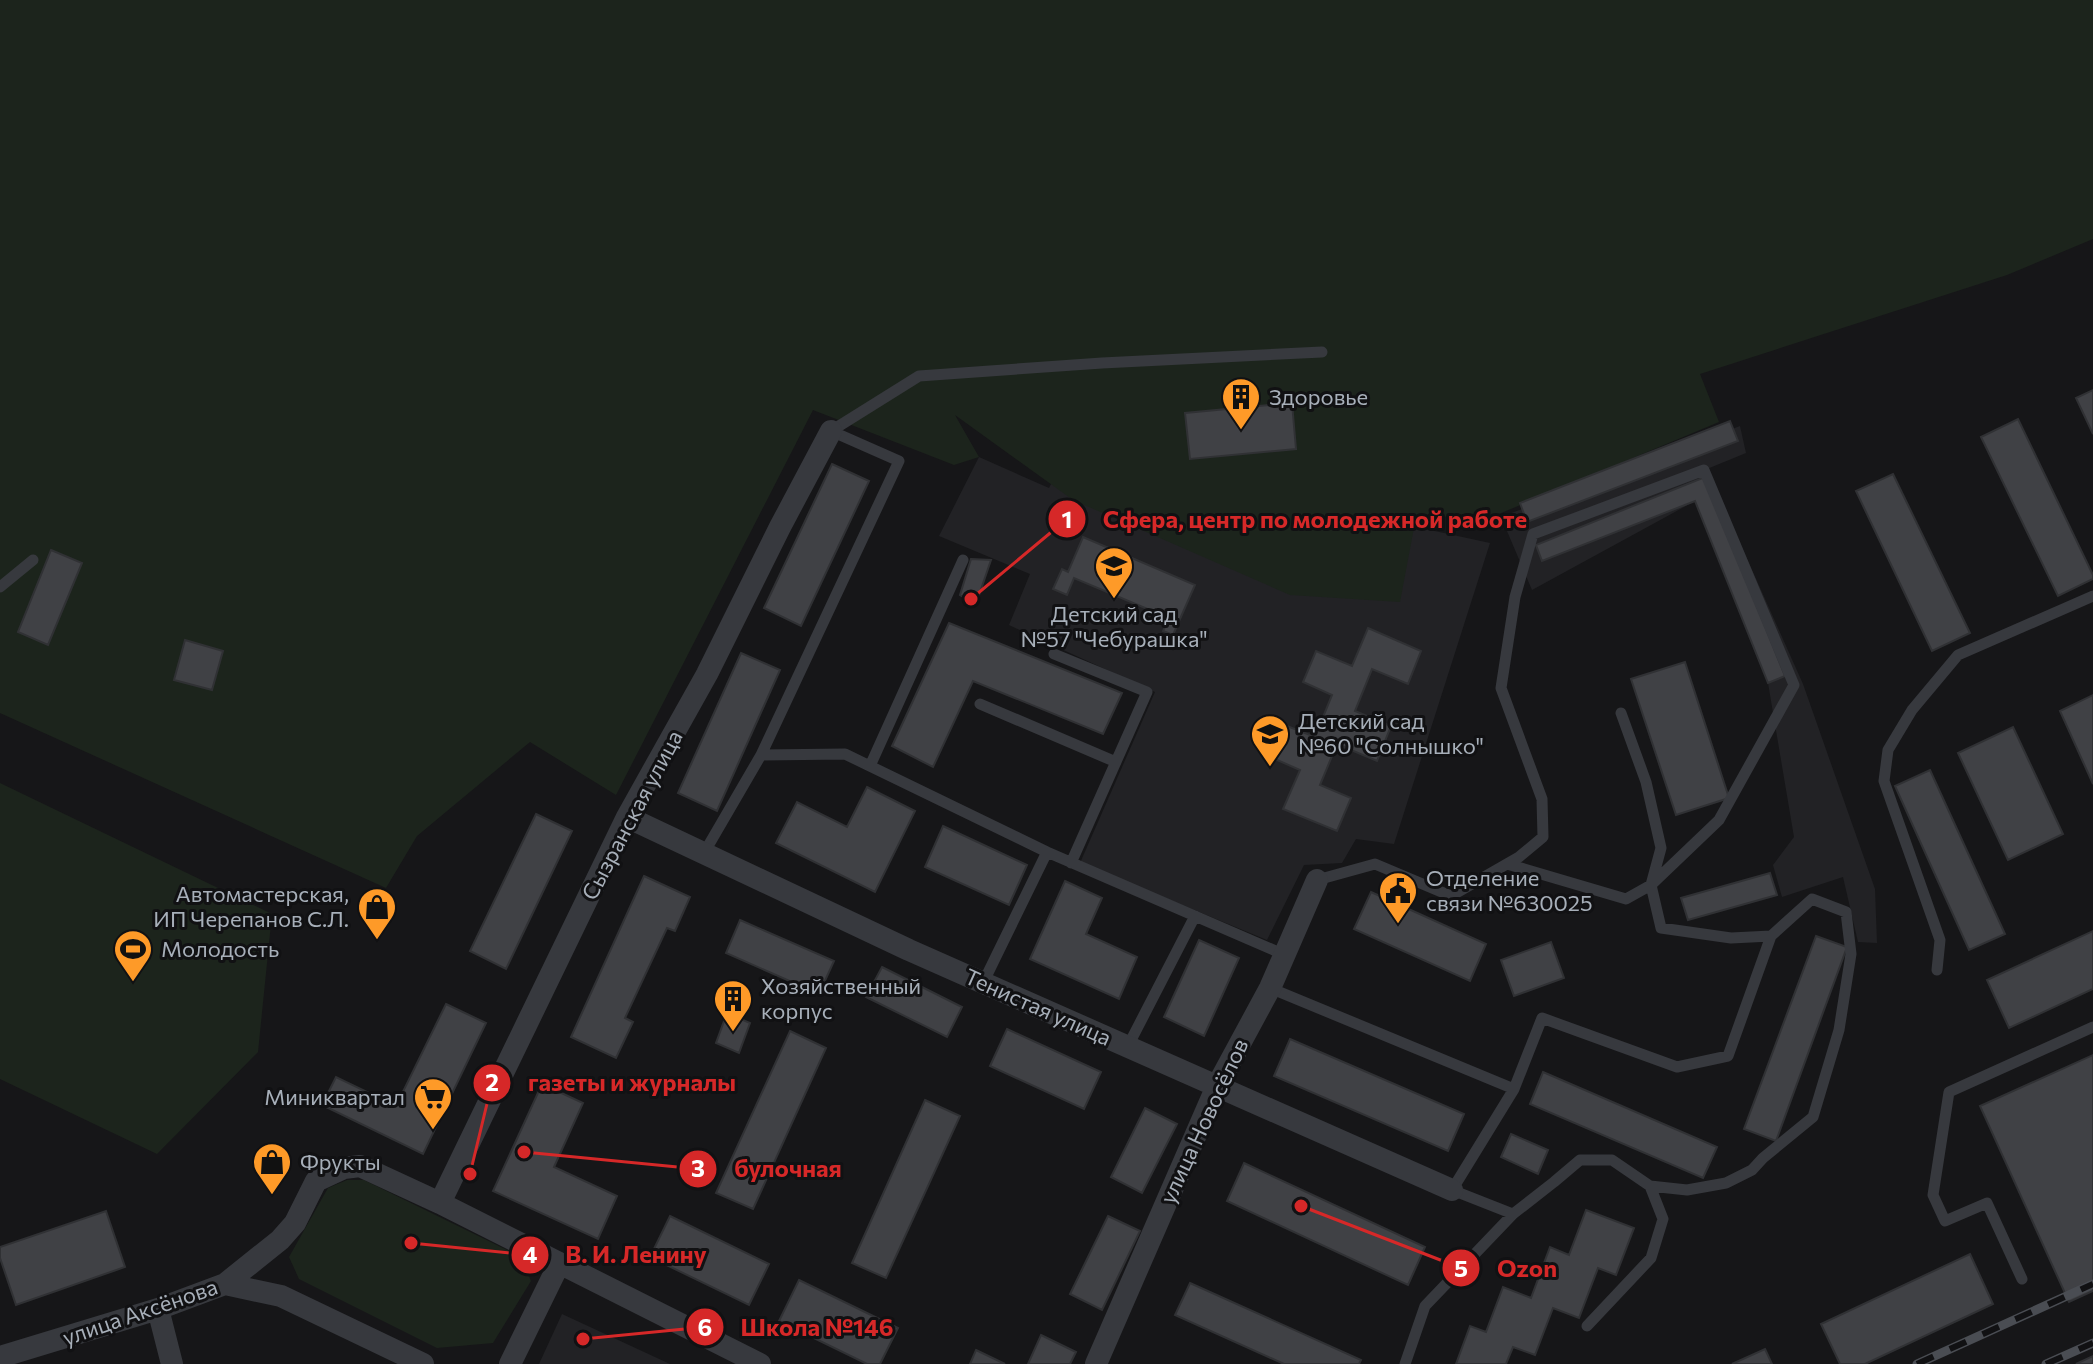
<svg xmlns="http://www.w3.org/2000/svg" width="2093" height="1364" viewBox="0 0 2093 1364" font-family="Commissioner,sans-serif">
<rect width="100%" height="100%" fill="#161618"/>
<!-- built -->
<path fill="#222225" d="M1740,426L1746,453L1707,469L1803,684L1875,889L1877,943L1858,942L1843,877L1782,897L1773,865L1794,837L1768,683L1695,501L1532,590L1501,517Z
M979,457L1049,488L1060,466L1347,512L1490,543L1394,844L1356,839L1342,863L1304,865L1267,940L1080,863L1155,692L1009,625L1030,574L939,536Z
M562,1314L670,1364H539Z"/>
<!-- green -->
<path fill="#1c241c" d="M0,0H2093V239L2007,275L1700,374L1719,422L1494,516L1416,517L1400,602L1290,595L1073,500L955,415L979,457L954,465L813,410L616,795L530,742L417,836L386,888L0,713Z
M0,783L272,914L258,1052L157,1154L0,1079Z
M347,1180H364L521,1257L531,1281L493,1343L437,1348L299,1279L289,1257L328,1188Z"/>
<!-- building -->
<path fill="#404145" stroke="#303134" stroke-width="2" d="M2093,390V434L2076,398Z
M1292,403L1296,449L1190,459L1185,413Z
M2018,419L2093,575V579L2058,596L1981,437Z
M1730,421L1738,441L1527,522L1520,503Z
M832,464L869,481L801,626L764,608Z
M1893,474L1970,633L1932,651L1856,491Z
M1705,477L1785,676L1768,683L1695,501L1542,561L1536,545Z
M1083,537L1195,585L1173,635L1163,631L1169,618L1074,578L1067,595L1053,589L1062,569L1068,572Z
M51,550L82,563L48,645L18,632Z
M971,559L991,560L976,604L960,595Z
M949,623L1122,693L1103,734L973,681L933,767L892,746Z
M1368,628L1421,651L1408,684L1372,669L1355,711L1391,726L1377,761L1337,744L1320,785L1351,798L1337,831L1283,809L1300,770L1268,756L1282,724L1315,737L1332,695L1303,682L1316,651L1352,666Z
M185,640L223,651L212,690L174,680Z
M741,653L780,670L717,811L678,793Z
M1685,662L1729,798L1676,815L1631,679Z
M2093,695V784L2060,711Z
M2013,727L2063,834L2008,860L1958,753Z
M1930,770L2005,934L1969,950L1895,786Z
M867,787L915,811L875,892L776,843L797,802L847,827Z
M536,814L572,831L506,969L470,951Z
M943,826L1027,865L1009,905L925,867Z
M1770,873L1777,895L1688,920L1681,898Z
M644,876L690,897L675,931L667,928L625,1018L633,1022L616,1058L571,1037Z
M1065,881L1102,898L1086,934L1137,957L1119,999L1030,959Z
M1371,892L1486,944L1470,981L1354,929Z
M740,920L834,961L819,994L726,953Z
M2093,931V989L2009,1028L1987,980Z
M1816,936L1847,947L1776,1141L1744,1129Z
M1199,940L1239,958L1204,1036L1164,1017Z
M1551,942L1564,978L1514,996L1501,960Z
M882,967L962,1007L947,1037L866,997Z
M446,1004L486,1023L423,1154L322,1105L336,1077L396,1106Z
M727,1013L750,1023L739,1053L716,1043Z
M1007,1029L1101,1072L1084,1109L990,1066Z
M790,1031L826,1048L753,1209L716,1193Z
M1290,1039L1464,1114L1448,1151L1274,1076Z
M2093,1055V1291L2069,1302L1980,1106Z
M1543,1072L1717,1147L1703,1178L1530,1104Z
M542,1084L583,1103L554,1167L617,1196L598,1239L493,1191Z
M925,1100L960,1116L886,1278L852,1263Z
M1145,1108L1177,1124L1142,1193L1111,1177Z
M1511,1134L1548,1150L1538,1174L1501,1157Z
M1244,1163L1425,1247L1408,1285L1227,1201Z
M1586,1210L1634,1228L1616,1275L1598,1268L1579,1318L1553,1308L1535,1355L1513,1347L1506,1364H1456L1470,1326L1486,1332L1503,1287L1531,1298L1550,1247L1569,1255Z
M106,1211L125,1267L16,1305L0,1258V1247Z
M670,1216L769,1264L749,1305L650,1257Z
M1108,1216L1140,1231L1102,1310L1070,1294Z
M1970,1254L1993,1304L1865,1364H1840L1821,1324Z
M799,1280L898,1328L880,1364H867L779,1321Z
M1190,1283L1361,1360L1359,1364H1284L1175,1315Z
M1041,1335L1076,1352L1070,1364H1028Z
M1765,1349L1772,1364H1732Z
M976,1350L1005,1364H970Z
M2093,1356V1364H2076Z"/>
<g fill="none" stroke-linecap="round" stroke-linejoin="round">
<!-- service -->
<path stroke="#37393e" stroke-width="11" d="M831,431L919,376L1102,363L1322,352
M0,587L33,560
M1054,654L1147,692L1071,863
M980,704L1116,762
M761,755L899,461L831,431
M870,766L963,560
M704,853L761,755L845,754L1047,852
M1507,864L1626,899L1651,885L1661,848L1646,782L1621,713
M1317,880L1375,864L1451,896L1519,857L1543,837L1542,799L1501,688L1515,597L1533,534L1704,470L1794,685L1719,820L1651,885L1661,928L1731,938L1771,936L1728,1056L1677,1067L1542,1018L1514,1089L1452,1190L1513,1214
M1937,970L1940,940L1884,781L1888,750L1912,710L1958,655L2093,596
M983,983L1047,852L1285,955
M1270,988L1514,1089
M1128,1046L1195,916
M1650,1186L1687,1190L1726,1183L1752,1170L1763,1158L1813,1117L1839,1030L1851,954L1846,912L1812,899L1771,936
M2022,1279L1987,1203L1945,1221L1933,1195L1949,1092L2093,1027
M1405,1364L1425,1306L1513,1214L1554,1182L1580,1160H1612L1650,1186L1663,1219L1651,1258L1587,1326"/>
<!-- minor -->
<path stroke="#37393e" stroke-width="22" d="M627,817L909,950L1452,1190
M440,1203L627,817L707,674L780,527L831,431
M225,1284L281,1296L423,1364
M158,1309L172,1364
M0,1357L158,1309L225,1284L280,1240L295,1223L316,1181L344,1168L360,1166L440,1203L760,1364
M510,1364L559,1264
M1096,1364L1217,1086L1270,988L1317,880"/>
<!-- rail casing -->
<g stroke="#4a4d53" stroke-width="9">
<path id="rail" d="M1917,1364L2093,1284
M2046,1364L2093,1343"/>
</g>
<!-- rail -->
<use href="#rail" stroke="#111113" stroke-width="6" stroke-dasharray="18" stroke-linecap="butt"/>
</g>
<!-- icons -->
<defs>
<g id="building-pin" transform="scale(2)"><path d="M0 17L-7.5 6A9.5 9.5 0 1 1 7.5 6Z" fill="#fe9a28" stroke="#111113"/><path d="M-4-6H4V6H1V3H-1V6H-4ZM-2.5-4.3h1.7v1.8h-1.7ZM.8-4.3h1.7v1.8H.8ZM-2.5-1h1.7V.8h-1.7ZM.8-1h1.7V.8H.8Z" fill="#111"/></g>
<g id="school-pin" transform="scale(2)"><path d="M0 17L-7.5 6A9.5 9.5 0 1 1 7.5 6Z" fill="#fe9a28" stroke="#111113"/><path d="M0-5L7-2L0 1L-7-2ZM-4 1L0 2.5L4 1V4Q0 6-4 4Z" fill="#111"/></g>
<g id="civic-pin" transform="scale(2)"><path d="M0 17L-7.5 6A9.5 9.5 0 1 1 7.5 6Z" fill="#fe9a28" stroke="#111113"/><path d="M-.6-6.5H3V-4.5H.6V-3L4-1V1h2V6H-6V1h2V-1L-.6-3ZM-1.2 2.5V6h2.4V2.5Z" fill="#111"/></g>
<g id="shop-pin" transform="scale(2)"><path d="M0 17L-7.5 6A9.5 9.5 0 1 1 7.5 6Z" fill="#fe9a28" stroke="#111113"/><path d="M-5-2.5h2.3a2.7 3.5 0 0 1 5.4 0H5L5.5 6h-11ZM-1.5-2.5h3a1.5 2.3 0 0 0-3 0Z" fill="#111"/></g>
<g id="stadium-pin" transform="scale(2)"><path d="M0 17L-7.5 6A9.5 9.5 0 1 1 7.5 6Z" fill="#fe9a28" stroke="#111113"/><path d="M0-5a6.5 5 0 1 0 0 10a6.5 5 0 1 0 0-10ZM-3.5-1.8h7v3.6h-7Z" fill="#111"/></g>
<g id="supermarket-pin" transform="scale(2)"><path d="M0 17L-7.5 6A9.5 9.5 0 1 1 7.5 6Z" fill="#fe9a28" stroke="#111113"/><path d="M-6-5.5h2.5l.6 2H6L4.5 2H-2.5L-4.4-4H-6ZM-1.5 3.2a1.3 1.3 0 1 0 .1 0ZM3 3.2a1.3 1.3 0 1 0 .1 0Z" fill="#111"/></g>
</defs>
<g fill-rule="evenodd">
<use href="#building-pin" x="1241" y="397"/>
<use href="#school-pin" x="1114" y="566"/>
<use href="#school-pin" x="1270" y="734"/>
<use href="#civic-pin" x="1398" y="891"/>
<use href="#shop-pin" x="377" y="907"/>
<use href="#stadium-pin" x="133" y="949"/>
<use href="#building-pin" x="733" y="999"/>
<use href="#supermarket-pin" x="433" y="1097"/>
<use href="#shop-pin" x="272" y="1162"/>
</g>
<g text-anchor="middle" stroke-width="6" stroke-linejoin="round" paint-order="stroke">
<!-- poi labels -->
<g font-size="22" fill="#a7afb9" stroke="#111113" text-anchor="start">
<text x="1269" y="405">Здоровье</text>
<text x="1114" y="622" text-anchor="middle">Детский сад<tspan x="1114" dy="25">№57 "Чебурашка"</tspan></text>
<text x="1298" y="729">Детский сад<tspan x="1298" dy="25">№60 "Солнышко"</tspan></text>
<text x="1426" y="886">Отделение<tspan x="1426" dy="25">связи №630025</tspan></text>
<text x="349" y="902" text-anchor="end">Автомастерская,<tspan x="349" dy="25">ИП Черепанов С.Л.</tspan></text>
<text x="161" y="957">Молодость</text>
<text x="761" y="994">Хозяйственный<tspan x="761" dy="25">корпус</tspan></text>
<text x="405" y="1105" text-anchor="end">Миниквартал</text>
<text x="300" y="1170">Фрукты</text>
</g>
<!-- street labels -->
<g font-size="22" fill="#a7afb9" stroke="#111113">
<text transform="translate(632 815) rotate(-62)" y="8">Сызранская улица</text>
<text transform="translate(1038 1007) rotate(24)" y="8">Тенистая улица</text>
<text transform="translate(1204 1121) rotate(-65)" y="8">улица Новосёлов</text>
<text transform="translate(140 1312) rotate(-19)" y="8">улица Аксёнова</text>
</g>
</g>
<!-- callouts -->
<path fill="none" stroke="#d62828" stroke-width="3" d="M971 599L1067 519M470 1174L492 1083M524 1152L698 1169M411 1243L530 1255M1301 1206L1461 1268M583 1339L705 1327"/>
<g fill="#d62828" stroke="#111113" stroke-width="3">
<circle cx="971" cy="599" r="8"/>
<circle cx="470" cy="1174" r="8"/>
<circle cx="524" cy="1152" r="8"/>
<circle cx="411" cy="1243" r="8"/>
<circle cx="1301" cy="1206" r="8"/>
<circle cx="583" cy="1339" r="8"/>
<circle cx="1067" cy="519" r="20"/>
<circle cx="492" cy="1083" r="20"/>
<circle cx="698" cy="1169" r="20"/>
<circle cx="530" cy="1255" r="20"/>
<circle cx="1461" cy="1268" r="20"/>
<circle cx="705" cy="1327" r="20"/>
</g>
<g font-size="24" text-anchor="middle" font-weight="bold" fill="#fff">
<text x="1067" y="528">1</text>
<text x="492" y="1091">2</text>
<text x="698" y="1177">3</text>
<text x="530" y="1263">4</text>
<text x="1461" y="1277">5</text>
<text x="705" y="1336">6</text>
</g>
<g font-size="24" text-anchor="middle" font-weight="bold" fill="#d62828" stroke="#111113" stroke-width="6" stroke-linejoin="round" paint-order="stroke">
<text x="1315" y="528">Сфера, центр по молодежной работе</text>
<text x="632" y="1091">газеты и журналы</text>
<text x="788" y="1177">булочная</text>
<text x="636" y="1263">В. И. Ленину</text>
<text x="1527" y="1277">Ozon</text>
<text x="817" y="1336">Школа №146</text>
</g>
</svg>
